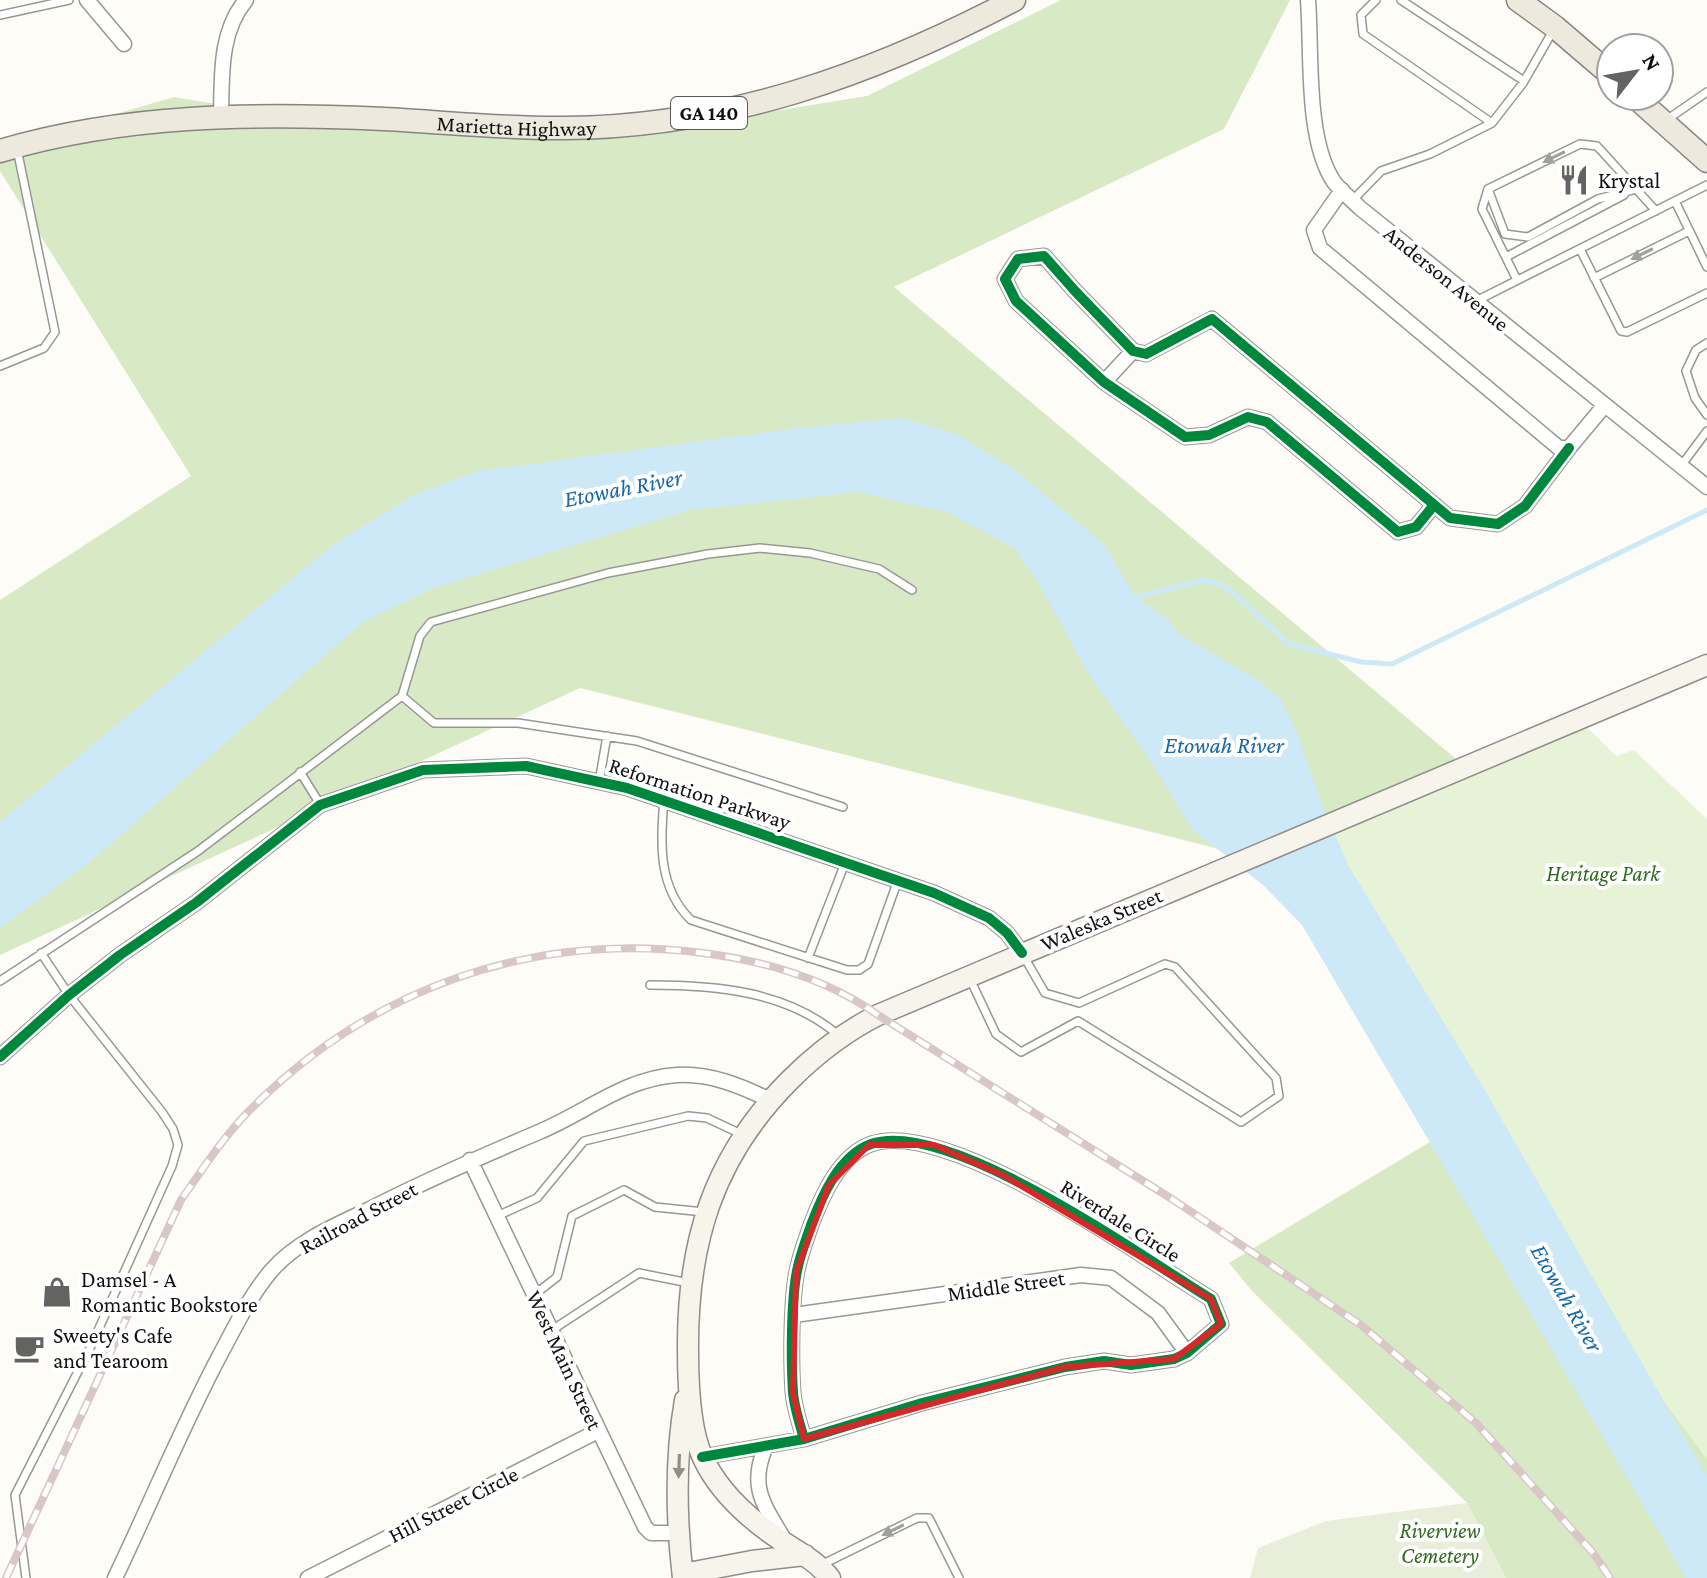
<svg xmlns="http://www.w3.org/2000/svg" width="1707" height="1578" viewBox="0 0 1707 1578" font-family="'Crimson Pro',serif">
<rect width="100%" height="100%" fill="#fdfcf7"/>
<!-- green -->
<path fill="#e7f3d7" d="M1583,723L1616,756L1634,750L1707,819V1459L1279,884L1284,843Z"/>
<!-- forest -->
<path fill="#d8eac5" d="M1061,0H1290L1224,129L894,287L1468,769L1251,857L580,688L0,955V600L191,476L0,171V148L174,97L363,128L688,125L867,96Z
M1458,1125L1707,1459V1578H1506L1467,1503L1252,1291L1229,1263Z"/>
<!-- cemetery -->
<path fill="#e9eedb" d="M1467,1503L1506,1578H1250L1258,1548L1326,1521Z"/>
<!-- water -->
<path fill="#cde8f7" d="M903,418L959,435L1016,471L1104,544L1135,597L1168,619L1179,634L1259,681L1281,699L1298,735L1321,802L1348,865L1482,1085L1707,1476V1578H1686L1302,925L1263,885L1192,829L1150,760L1089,675L1039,583L1014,548L947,512L858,492L690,510L433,588L363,622L90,862L0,928V822L334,544L414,495L478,471L798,428Z"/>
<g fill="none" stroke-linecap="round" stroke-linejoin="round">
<!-- stream -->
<path stroke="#cde8f7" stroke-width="5" d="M1132,598L1204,580L1222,585L1236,595L1289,644L1361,662L1392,664L1707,510"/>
<!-- service casing -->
<g stroke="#979795" stroke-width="10">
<path id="service" d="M1376,0L1361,15L1363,34L1492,123
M1401,0L1524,81
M0,15L69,0
M1665,121L1707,92
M1488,189L1505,234L1528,237L1598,199L1636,189
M1352,201L1381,171L1430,154L1492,123L1523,83L1554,29
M1675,201L1707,267
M1580,249L1621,331L1627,332L1707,293
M1506,257L1624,195
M1594,278L1689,231
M1517,280L1482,209L1488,189L1580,144L1597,146L1656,211
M1476,301L1707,185
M1707,343L1696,350L1686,371L1695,398L1707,415
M0,366L44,348L55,332L17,149
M1681,466L1707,431
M402,696L420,636L431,622L608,573L708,554L760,548L810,553L879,569L912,590
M300,772L320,804
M599,782L607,736
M664,800C660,843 658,888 691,920L847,970H859L868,964L898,880
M808,958L845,863
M970,979L996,1034L1021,1052L1078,1021L1241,1122L1279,1096L1276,1078L1175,967L1165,964L1079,1003L1045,993L1023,955
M0,981L198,851L402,696L434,723H518L637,741L843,807
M650,985C715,985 787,991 838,1035
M497,1216L537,1198L584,1141L688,1116L707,1118L741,1134
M534,1295L557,1277L572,1216L624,1190L655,1207L704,1212
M552,1330L639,1273L689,1283
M821,1565L917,1518H929L959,1578
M26,1578L15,1495L91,1346L172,1166L178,1145L173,1129L162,1112L69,995L41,953"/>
</g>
<!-- minor casing -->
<g stroke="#979795" stroke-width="17">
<path id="minor" d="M87,0L124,44
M1308,0C1312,50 1305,140 1334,182C1341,191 1352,200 1360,208L1707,487
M221,116C222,77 219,32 246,0
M1342,190L1314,230L1320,248L1559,448H1569L1604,406
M1104,382L1133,351
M1434,505L1416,527L1398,532L1267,422L1248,417L1209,435L1185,437L1104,382L1016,301L1005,279L1018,259L1044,256L1075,291L1133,351L1146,354L1212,319L1450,518L1498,524L1525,506L1569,448
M0,1057L69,995L120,955L197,902L320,805L423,770L526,766L627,788L934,893L989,918L1007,933L1022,953
M470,1160L645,1527L651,1533H679
M794,1315L1081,1275L1111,1278L1158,1313L1187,1353
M766,1446C748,1487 764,1505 785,1541
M702,1457L804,1439L922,1403L1065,1367L1104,1361L1131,1365L1174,1359L1187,1353L1221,1324L1211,1299C1142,1257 948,1117 871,1144C839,1156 822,1196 811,1225C806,1240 800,1255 797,1271C791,1300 791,1362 793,1392C794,1407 800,1424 804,1439
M115,1578C151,1503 182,1426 221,1353C236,1325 250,1296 271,1271C296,1242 334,1226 368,1210C424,1181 480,1157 539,1132C585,1113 625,1078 677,1075C710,1073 741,1086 770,1100
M308,1578L598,1431"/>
</g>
<!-- secondary casing -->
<g stroke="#8e8d8b" stroke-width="23">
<path id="secondary" d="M683,1574L752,1561L805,1555
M683,1578C676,1519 675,1458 685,1400
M830,1578C818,1563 804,1555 788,1545C755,1524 720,1494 703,1458C690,1431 688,1381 688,1351C687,1243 713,1157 790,1080C817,1053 844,1032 878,1015L1707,665"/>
</g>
<!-- primary casing -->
<g stroke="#858482" stroke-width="25">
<g id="primary">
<path d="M1518,0L1555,27L1611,75"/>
<path d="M1634,96L1707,161"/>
<path id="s1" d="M0,151C124,114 256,113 384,119C444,122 505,129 565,128C727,127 873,74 1014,0"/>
</g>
</g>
<!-- service -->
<use href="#service" stroke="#fffffe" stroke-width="7"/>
<!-- minor -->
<use href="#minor" stroke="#fffffe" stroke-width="14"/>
<!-- secondary -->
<use href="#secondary" stroke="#f6f4eb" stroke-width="20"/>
<!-- primary -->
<use href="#primary" stroke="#ede9dc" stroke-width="22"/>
<!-- rail casing -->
<g stroke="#d9c6c7" stroke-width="8">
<path id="rail" d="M6,1578L181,1200C202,1170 222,1139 247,1113C368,989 531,931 703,953C765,961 827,979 878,1015L1172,1199L1361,1325L1475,1422L1594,1554L1610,1578"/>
</g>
<!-- rail -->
<use href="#rail" stroke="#fff" stroke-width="5" stroke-dasharray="15" stroke-linecap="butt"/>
<!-- cycleway casing -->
<g stroke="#fff" stroke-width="15">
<path id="cycleway" d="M1434,505L1416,527L1398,532L1267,422L1248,417L1209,435L1185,437L1104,382L1016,301L1005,279L1018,259L1044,256L1075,291L1133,351L1146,354L1212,319L1450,518L1498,524L1525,506L1569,448
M0,1057L69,995L120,955L197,902L320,805L423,770L526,766L627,788L934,893L989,918L1007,933L1022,953
M702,1457L804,1439L922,1403L1065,1367L1104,1361L1131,1365L1174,1359L1187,1353L1221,1324L1211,1299C1142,1257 948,1117 871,1144C839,1156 822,1196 811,1225C806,1240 800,1255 797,1271C791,1300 791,1362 793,1392C794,1407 800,1424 804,1439"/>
</g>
<!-- cycleway -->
<use href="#cycleway" stroke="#00873e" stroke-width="10"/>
</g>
<!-- one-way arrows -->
<defs><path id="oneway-solid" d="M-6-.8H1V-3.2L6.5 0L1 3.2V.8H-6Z" transform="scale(2)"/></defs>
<g fill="#a0a09f">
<use href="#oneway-solid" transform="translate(1554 157) rotate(154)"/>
<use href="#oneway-solid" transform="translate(1642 254) rotate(154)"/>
<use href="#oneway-solid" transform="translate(893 1530) rotate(154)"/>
</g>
<use fill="#8f8e89" href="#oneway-solid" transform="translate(679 1466) rotate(92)"/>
<!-- marked area -->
<path fill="none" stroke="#d62828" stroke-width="6" stroke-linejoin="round" d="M869,1145H934L1003,1175L1211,1299L1221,1324L1174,1359L1065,1367L804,1439L793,1393L796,1272L829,1185Z"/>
<!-- icons -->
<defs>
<g id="restaurant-bare" transform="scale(2.4)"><path d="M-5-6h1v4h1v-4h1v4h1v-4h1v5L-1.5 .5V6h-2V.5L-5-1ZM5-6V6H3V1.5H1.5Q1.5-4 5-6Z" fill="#646362" stroke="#fff" stroke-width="2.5" paint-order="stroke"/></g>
<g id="shop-bare" transform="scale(2.4)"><path d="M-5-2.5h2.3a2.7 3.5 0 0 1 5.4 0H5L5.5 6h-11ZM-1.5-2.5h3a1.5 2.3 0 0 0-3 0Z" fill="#646362" stroke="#fff" stroke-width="2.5" paint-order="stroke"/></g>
<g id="cafe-bare" transform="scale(2.4)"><path d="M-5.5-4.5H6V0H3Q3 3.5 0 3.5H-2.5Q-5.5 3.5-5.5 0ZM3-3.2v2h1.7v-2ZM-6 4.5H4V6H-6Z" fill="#646362" stroke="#fff" stroke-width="2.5" paint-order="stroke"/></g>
</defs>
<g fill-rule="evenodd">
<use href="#restaurant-bare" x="1574" y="180"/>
<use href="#shop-bare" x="57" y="1292"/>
<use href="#cafe-bare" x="29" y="1348"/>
</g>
<g text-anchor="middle" stroke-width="8" stroke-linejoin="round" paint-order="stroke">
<!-- shield labels -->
<rect fill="#fff" stroke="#585858" stroke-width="2" x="671" y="97" width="76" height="32" rx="6"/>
<g font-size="20" font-weight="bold" fill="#111">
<text x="709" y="120">GA 140</text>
</g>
<!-- street labels -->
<g font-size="22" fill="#111" stroke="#fff">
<text dy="8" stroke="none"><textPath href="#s1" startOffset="520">Marietta Highway</textPath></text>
<text transform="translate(1447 278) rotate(39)" y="8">Anderson Avenue</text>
<text transform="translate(700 793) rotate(18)" y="8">Reformation Parkway</text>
<text transform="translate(1101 919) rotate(-23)" y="8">Waleska Street</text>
<text transform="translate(358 1217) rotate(-28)" y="8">Railroad Street</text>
<text transform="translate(1121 1220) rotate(32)" y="8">Riverdale Circle</text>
<text transform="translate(1006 1285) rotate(-8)" y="8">Middle Street</text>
<text transform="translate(565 1360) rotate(65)" y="8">West Main Street</text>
<text transform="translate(453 1504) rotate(-27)" y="8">Hill Street Circle</text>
</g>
<!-- poi labels -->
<g font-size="22" fill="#111" stroke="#fff" text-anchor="start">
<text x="1598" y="188">Krystal</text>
<text x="81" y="1287">Damsel - A<tspan x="81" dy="25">Romantic Bookstore</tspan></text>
<text x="53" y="1343">Sweety's Cafe<tspan x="53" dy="25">and Tearoom</tspan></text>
</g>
<!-- park labels -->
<g font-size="22" font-style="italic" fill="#2f6b1f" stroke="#fff">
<text x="1603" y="881">Heritage Park</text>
<text x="1440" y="1538">Riverview<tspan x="1440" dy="25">Cemetery</tspan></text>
</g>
<!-- water labels -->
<g font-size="24" font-style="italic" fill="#1768a6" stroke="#fff">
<text transform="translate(623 488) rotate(-11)" y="8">Etowah River</text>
<text x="1224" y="753">Etowah River</text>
<text transform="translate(1567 1298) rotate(60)" y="8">Etowah River</text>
</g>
</g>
<!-- north arrow -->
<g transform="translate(1635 72) rotate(59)"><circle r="38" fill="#ffffff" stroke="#a0a0a0" stroke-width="2"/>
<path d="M0-6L14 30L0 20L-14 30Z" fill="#646362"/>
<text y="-12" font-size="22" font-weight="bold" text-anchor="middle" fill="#111111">N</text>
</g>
</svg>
